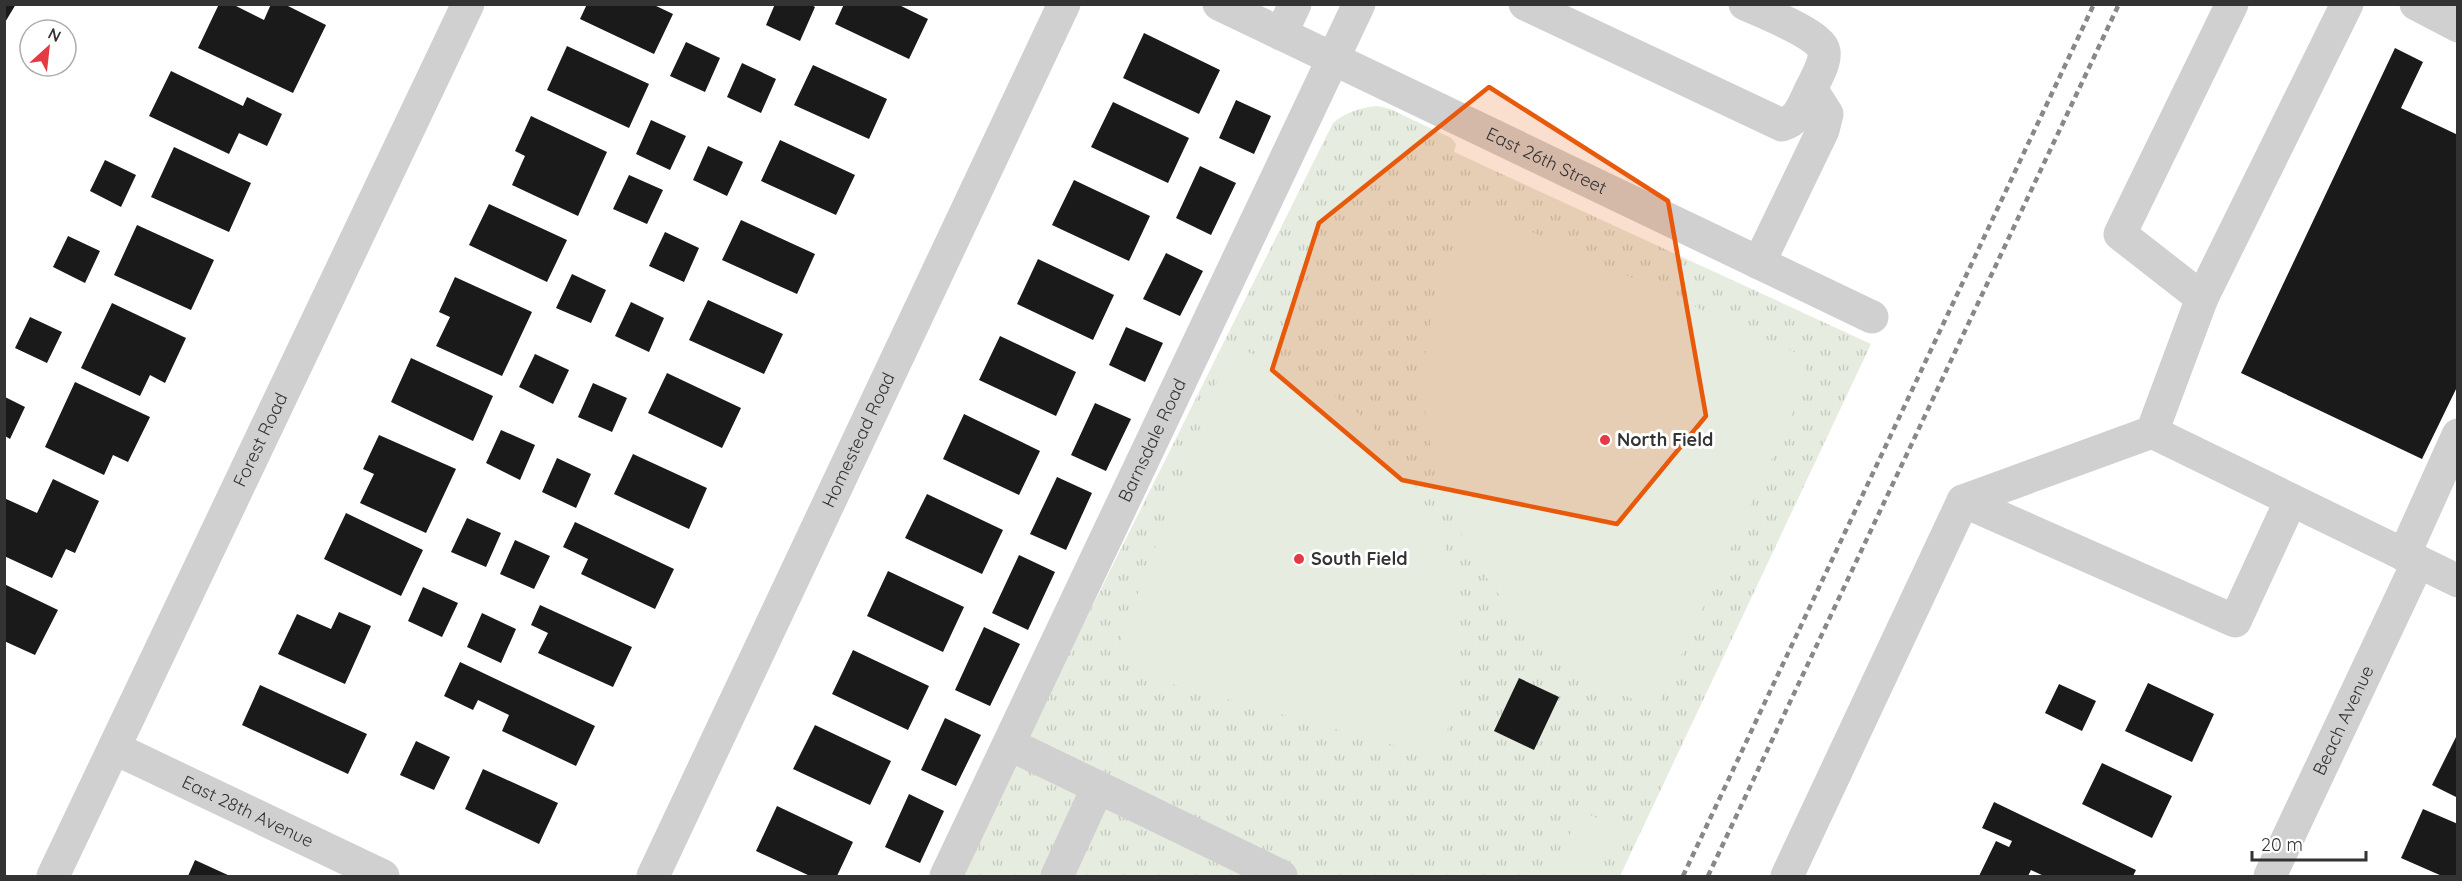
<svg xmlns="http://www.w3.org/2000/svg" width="2462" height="881" viewBox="0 0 2462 881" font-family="Quicksand,sans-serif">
<defs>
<pattern id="park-tufts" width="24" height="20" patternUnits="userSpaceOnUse" patternTransform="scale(1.5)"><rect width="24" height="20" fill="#e6ecdf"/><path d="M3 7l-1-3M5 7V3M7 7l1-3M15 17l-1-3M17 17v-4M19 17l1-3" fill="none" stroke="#c6cbc0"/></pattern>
</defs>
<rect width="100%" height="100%" fill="#fff"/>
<!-- park -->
<path fill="url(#park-tufts)" d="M1377,106L1390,109L1451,138L1456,144L1454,152L1871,344L1620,876H958L1333,123C1346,112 1360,108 1377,106Z"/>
<!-- pitch -->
<path fill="#e6ecdf" d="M1471,204L1798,354L1809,378L1656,710C1621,694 1585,677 1554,652C1474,587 1419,473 1424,369C1428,310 1447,257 1471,204Z
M1231,345C1275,363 1318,381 1355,411C1380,431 1399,459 1415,486C1425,504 1437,523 1444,543C1467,614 1461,688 1440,758L1136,674L1120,641Z
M1581,811L1619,828L1596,876H1550Z"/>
<!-- building -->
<path fill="#1a1a1a" d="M4,4H16L4,24Z
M219,4H232L264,20L271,4H284L326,25L293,93L198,48Z
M587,4H652L673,14L654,54L580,19Z
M775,4H810L815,7L800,41L766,25Z
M844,4H897L928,19L909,59L835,24Z
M1144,33L1220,70L1199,114L1123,78Z
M686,42L720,58L705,92L670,76Z
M567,46L649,84L629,128L547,90Z
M2395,48L2423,62L2401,108L2458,135V385L2422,459L2241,373Z
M742,63L776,79L761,113L727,97Z
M813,65L887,99L869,139L794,105Z
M171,71L243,106L247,97L282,114L267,146L239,133L229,154L149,116Z
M1236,100L1271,116L1254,154L1219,138Z
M1113,102L1189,138L1168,183L1091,147Z
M531,116L607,152L578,216L512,185L525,156L515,151Z
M651,120L686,136L670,170L636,154Z
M780,140L855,175L836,215L761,181Z
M708,146L743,162L727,196L693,180Z
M174,147L251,183L229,232L151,197Z
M105,160L136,175L121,207L90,191Z
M1200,166L1236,183L1211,235L1176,218Z
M629,175L663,190L647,224L613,209Z
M1074,180L1150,216L1129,261L1052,225Z
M489,204L567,240L547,282L469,245Z
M741,220L815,254L797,294L722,260Z
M137,225L214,260L191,310L114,275Z
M665,232L699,248L684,282L649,266Z
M68,236L100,251L85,283L53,267Z
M1166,253L1203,271L1180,316L1143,299Z
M1038,259L1114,295L1093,340L1017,304Z
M572,274L606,290L591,323L556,308Z
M455,277L532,312L502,376L436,346L450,317L439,312Z
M708,300L783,334L764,374L689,340Z
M631,302L664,318L649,352L615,336Z
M112,303L186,338L165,383L150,375L140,396L81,368Z
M30,317L62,332L47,363L15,348Z
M1126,327L1163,343L1145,382L1109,365Z
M1000,336L1076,372L1056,416L979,380Z
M535,354L569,370L553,404L519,387Z
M411,358L493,396L473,441L391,402Z
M667,373L741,408L722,448L648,413Z
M75,382L150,417L128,462L113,455L104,475L45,447Z
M593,383L627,398L612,432L578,417Z
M5,397L25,407L10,439L5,436Z
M1095,403L1131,419L1106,471L1071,455Z
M964,414L1040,451L1019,495L943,459Z
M501,430L535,445L520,480L486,463Z
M379,435L456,469L426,533L360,503L374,474L363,469Z
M633,454L707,488L689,529L614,494Z
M557,458L591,474L576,508L542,492Z
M1057,477L1092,493L1066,550L1030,534Z
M53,479L99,501L75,553L66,549L52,578L4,556V498L37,513Z
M927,494L1003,530L982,574L905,538Z
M346,513L423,550L401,596L324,559Z
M467,518L501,533L486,567L451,552Z
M575,522L674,569L655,609L581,574L588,559L563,547Z
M515,540L550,556L534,589L500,574Z
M1019,555L1055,572L1028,630L992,613Z
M888,571L964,607L943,652L867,616Z
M4,584L58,610L35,655L4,641Z
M423,587L458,603L442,637L408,621Z
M540,605L632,647L613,687L538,653L548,633L531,625Z
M339,612L371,626L345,684L278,654L297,614L331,629Z
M482,613L516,629L501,663L467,647Z
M984,627L1020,644L990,706L955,690Z
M853,650L929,686L908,730L832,694Z
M460,662L595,726L576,766L502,731L509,715L478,700L473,710L444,696Z
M1519,678L1559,697L1534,750L1494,731Z
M2148,683L2214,714L2192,762L2125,731Z
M2059,684L2096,701L2082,731L2045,713Z
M260,685L367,734L348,774L242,725Z
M945,718L981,735L956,786L921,770Z
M815,725L891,761L870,805L793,769Z
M2458,733V798L2432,785Z
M416,741L450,757L434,790L400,775Z
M2102,763L2172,796L2152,838L2082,804Z
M483,769L558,803L539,844L465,809Z
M909,794L944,811L920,863L885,847Z
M1994,802L2136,870L2133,876H2044L2031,870L2028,876H1979L1996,841L2009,847L2012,841L1982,828Z
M777,806L853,842L837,876H810L756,851Z
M2423,809L2458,824V876H2442L2401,858Z
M195,860L230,876H188Z"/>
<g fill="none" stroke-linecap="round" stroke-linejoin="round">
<!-- minor -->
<g stroke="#d0d0d0" stroke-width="33">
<path id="s1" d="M1219,4L1872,317"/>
<path d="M1525,4L1782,125C1799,120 1803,105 1810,91C1815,80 1826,63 1824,51C1822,35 1760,11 1745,4"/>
<path d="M2416,4L2458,26"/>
<path d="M1281,34L1295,4"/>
<path d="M1759,263L1823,130L1827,114L1811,89"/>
<path d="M2202,298L2120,234L2232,4"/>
<path d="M2152,432L2202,298L2347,4"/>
<path d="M1963,501L2235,621L2291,500"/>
<path d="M2404,555L2458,435"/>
<path d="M1009,744L1281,876"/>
<path id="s2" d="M114,748L383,876"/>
<path id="s3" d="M53,876L468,4"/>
<path id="s4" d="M653,876L1064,4"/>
<path id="s5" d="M946,876L1359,4"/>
<path d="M1057,876L1098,787"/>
<path d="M1787,876L1963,501L2152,432L2458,581"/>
<path id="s6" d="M2270,876L2418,562"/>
</g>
<!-- rail -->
<path stroke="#888" stroke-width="4.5" stroke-dasharray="6 4.5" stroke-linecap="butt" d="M1683,876L2094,4
M1708,876L2119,4"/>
</g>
<!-- marked area -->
<path fill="#e8590c" fill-opacity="0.2" stroke="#e8590c" stroke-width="4.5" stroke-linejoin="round" d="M1489,87L1668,201L1706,416L1617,524L1402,480L1272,370L1319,223Z"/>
<!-- markers -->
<g fill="#e63946" stroke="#fff" stroke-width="2">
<circle cx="1605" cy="440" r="6"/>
<circle cx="1299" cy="559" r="6"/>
</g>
<g text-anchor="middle" stroke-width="6" stroke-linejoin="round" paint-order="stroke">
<!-- street labels -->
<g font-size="18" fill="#333" stroke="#fff">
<text dy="6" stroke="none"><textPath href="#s1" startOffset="363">East 26th Street</textPath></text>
<text dy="6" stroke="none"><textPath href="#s3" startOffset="483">Forest Road</textPath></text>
<text dy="6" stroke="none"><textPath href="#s4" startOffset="482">Homestead Road</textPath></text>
<text dy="6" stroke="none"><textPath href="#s5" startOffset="482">Barnsdale Road</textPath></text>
<text dy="6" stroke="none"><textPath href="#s6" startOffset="172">Beach Avenue</textPath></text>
<text dy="6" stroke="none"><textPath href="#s2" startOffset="148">East 28th Avenue</textPath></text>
</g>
<!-- poi labels -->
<g font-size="18" font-weight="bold" fill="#333" stroke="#fff" text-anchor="start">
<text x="1617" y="446">North Field</text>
<text x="1311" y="565">South Field</text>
</g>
</g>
<!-- border -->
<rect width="2462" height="881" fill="none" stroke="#333333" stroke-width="12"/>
<!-- north arrow -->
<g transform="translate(48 48) rotate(27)"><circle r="28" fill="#ffffff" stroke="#adadad" stroke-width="1.5"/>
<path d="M0-4.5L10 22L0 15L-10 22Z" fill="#e63946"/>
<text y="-9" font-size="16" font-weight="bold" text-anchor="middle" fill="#333333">N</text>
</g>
<!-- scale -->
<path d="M2252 851v9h114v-9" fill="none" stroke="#333333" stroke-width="3"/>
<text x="2261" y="851" font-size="18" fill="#333333" stroke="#ffffff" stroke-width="4.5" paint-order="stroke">20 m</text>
</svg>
